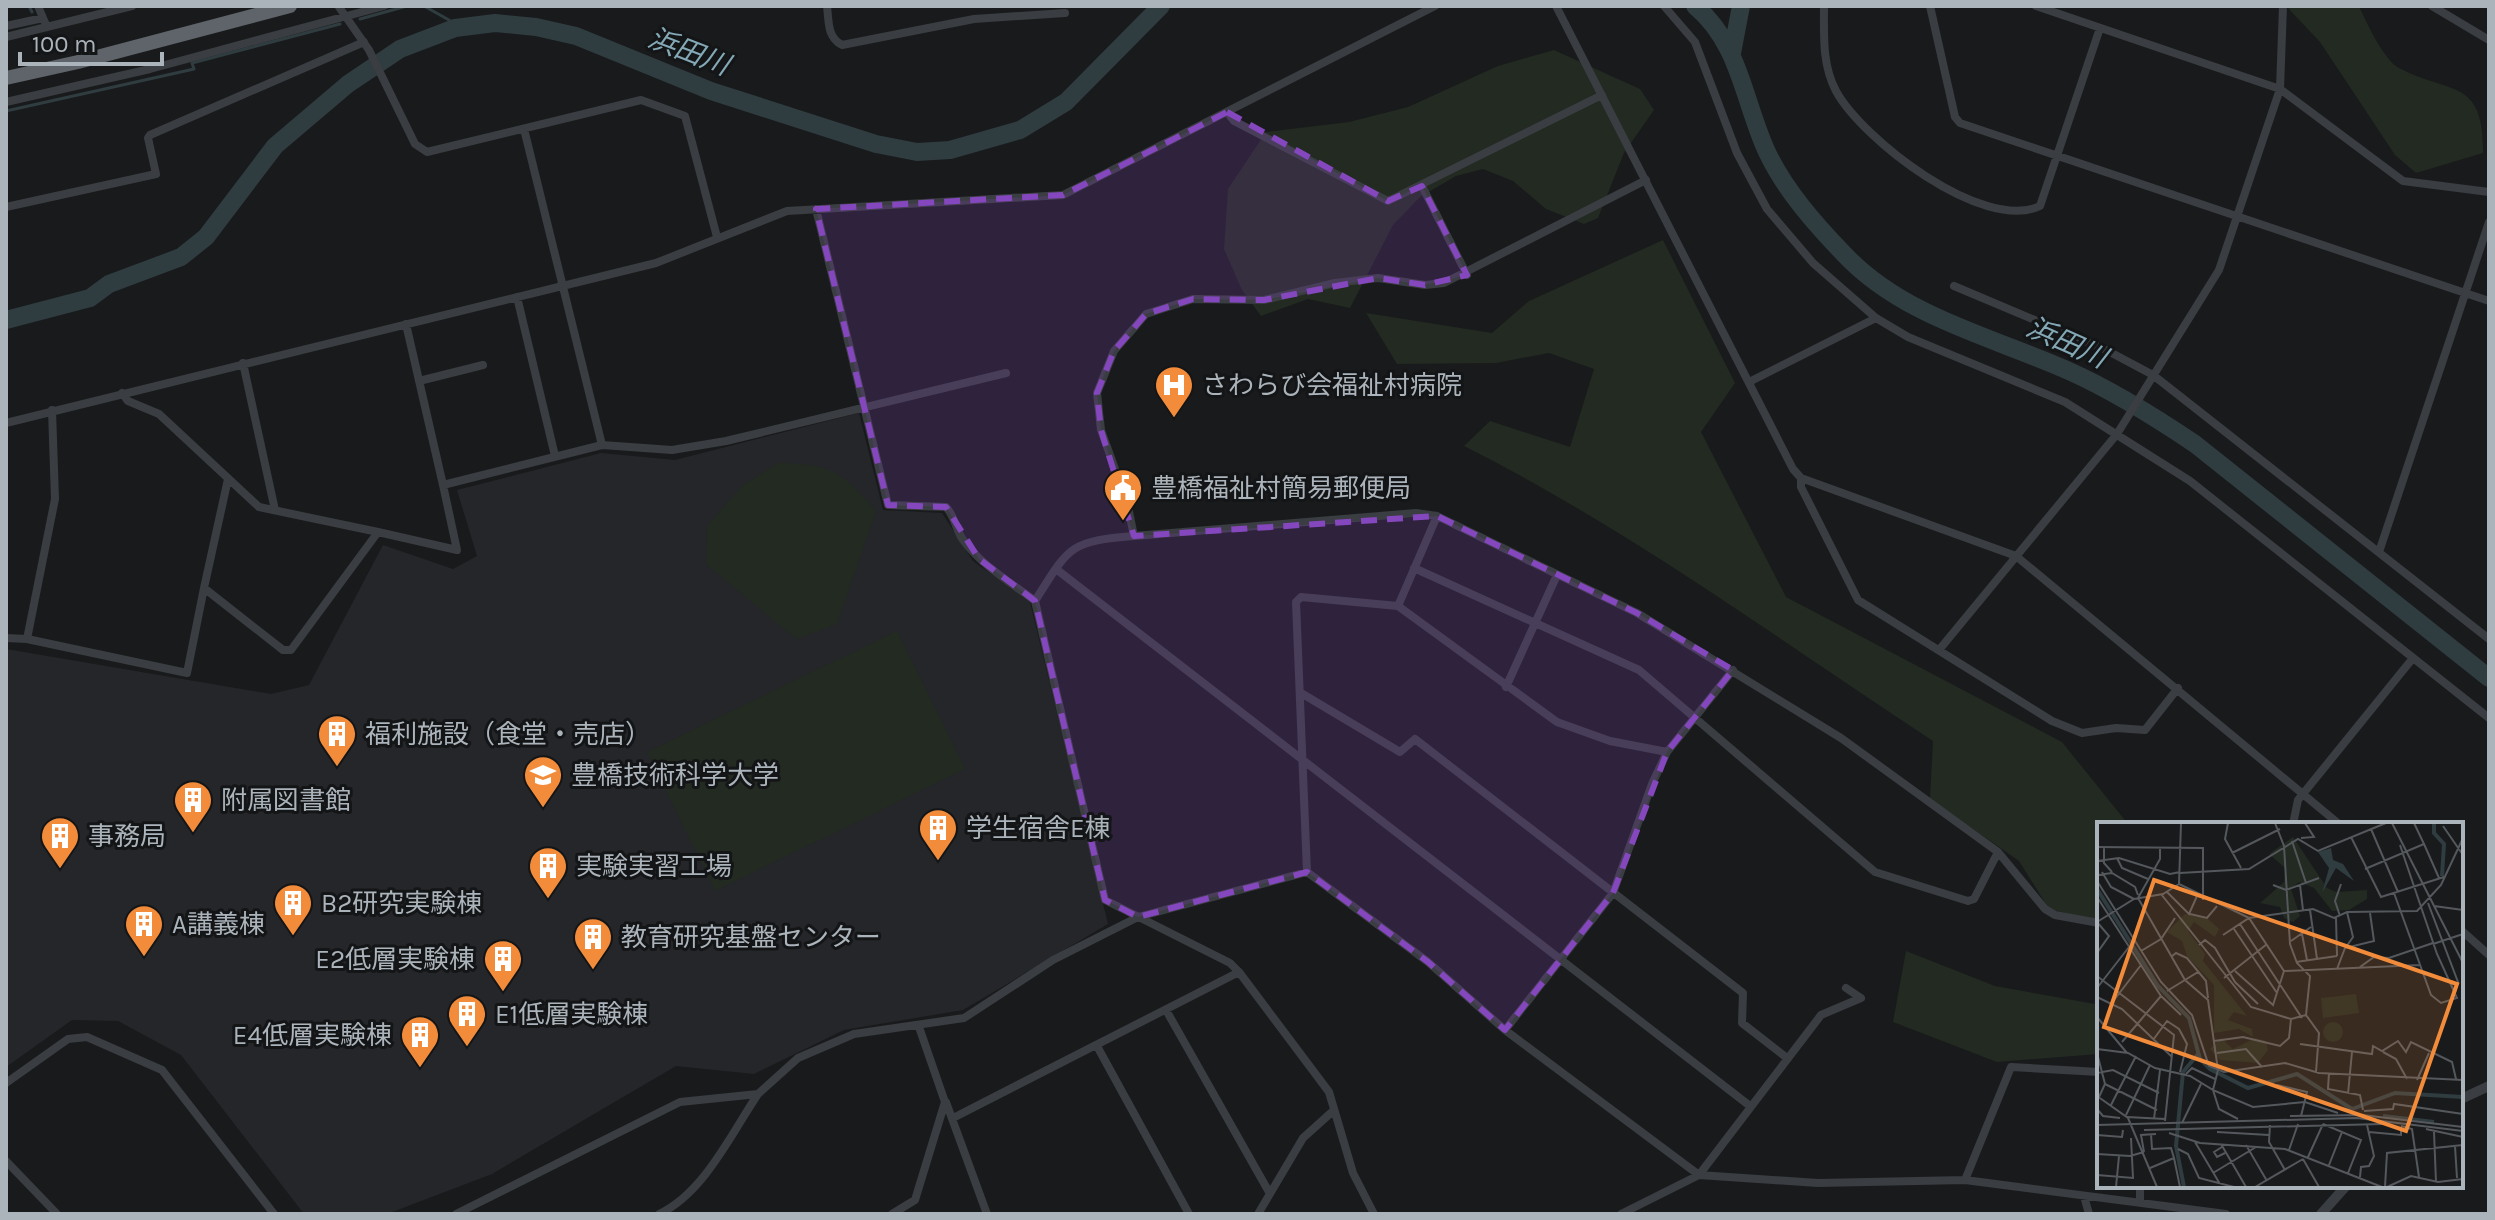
<svg xmlns="http://www.w3.org/2000/svg" width="2495" height="1220" viewBox="0 0 2495 1220" font-family="Karla,'Noto Sans JP',sans-serif">
<rect width="100%" height="100%" fill="#191a1c"/>
<!-- built -->
<path fill="#252629" d="M859,413L883,510L942,513L973,561L1030,602L1108,924L963,1010L844,1030L754,1074L676,1066L492,1174L387,1214H304L181,1055L118,1021L72,1020L6,1067V649L271,694L309,685L383,545L453,569L477,556L457,490L601,453L675,460Z"/>
<!-- green -->
<path fill="#222a21" d="M2286,6H2359C2366,22 2384,60 2399,68C2450,95 2484,77 2483,153L2416,173L2395,155L2320,42Z
M1554,50L1640,89L1654,110L1624,153L1598,218L1584,224L1546,209L1513,181L1483,169L1456,176L1420,197L1393,225L1350,308L1308,299L1261,316L1242,290L1224,249L1228,189L1266,132L1349,122L1408,107L1498,66Z
M1663,240L1735,383L1701,432L1786,597L2062,742L2128,824H2099V921L2049,909L2019,861L1930,799L1933,741C1779,640 1629,529 1464,446L1490,421L1570,447L1594,369L1549,353L1496,363L1397,364L1366,313L1492,333L1529,301Z
M778,463C831,464 842,471 876,511L837,624L796,639L706,564L707,526L743,485Z
M897,631L965,769L715,891L647,752Z
M1906,951L1995,986L2095,1004L2099,994V1054L1997,1062L1893,1022Z"/>
<g fill="none" stroke-linecap="round" stroke-linejoin="round">
<!-- stream -->
<path stroke="#2f3c40" stroke-width="3" d="M29,6L32,12
M424,6L449,20L455,28
M360,19L407,6
M6,111L194,69L192,63L340,24"/>
<!-- river -->
<path stroke="#2f3c40" stroke-width="18" d="M1695,6C1740,43 1744,103 1767,152C1785,190 1815,224 1844,254C1903,317 1993,337 2069,371C2114,391 2155,417 2195,444L2489,678
M1732,53L1741,6
M6,320L90,298L109,284L181,257L206,237L275,146L348,84L400,49L455,28L495,23L536,27L576,36L711,91L876,144L917,152L950,150L1020,130L1066,102L1161,6"/>
<!-- minor -->
<path stroke="#3a3d41" stroke-width="8" d="M38,6L43,18
M827,6C829,22 827,37 842,45L974,19L1065,13
M1556,6L1793,469L1801,478L2016,556L2339,824
M1664,6L1695,42L1737,153L1767,209L1813,263L1876,318L1908,337L2065,402L2190,481L2489,718
M1824,6C1824,35 1822,65 1836,91C1862,139 1983,233 2040,206L2100,28
M1930,6L1955,117L1960,123L2489,301
M2036,6L2280,89L2403,181L2489,192
M2432,6L2489,40
M339,7L369,50L415,144L427,152L641,100L685,116L717,237
M6,26L43,18L47,27
M6,37L132,6
M6,102L150,69L384,6
M1227,112L1234,121L1388,201L1602,95
M524,129L602,445
M1422,186L1467,275
M6,207L156,174L148,138L150,135L364,42
M816,209L888,505L946,507C956,518 955,529 963,540C981,565 1010,582 1035,601
M1954,286L2108,351L2153,375L2489,639
M517,297L555,456
M406,324L443,485
M243,363L275,510
M419,381L483,365
M1749,382L1876,318
M122,393L128,401L159,414L259,507L378,532
M6,423L656,263L787,211L1063,195L1435,6
M1801,478V487L1858,600L2052,721L2082,733L2116,728L2145,730L2178,688
M1134,536L1416,513L1437,516L1637,613L1841,738L1998,852L2045,909L2055,915L2099,923
M2379,552L2489,222
M1414,568L1639,670L1875,872L1968,901L1974,899L1998,852
M1056,569L1750,1106
M204,588L228,479
M1398,606L1437,516
M6,638L27,639L187,673L204,588L283,650H291L378,532L457,550L443,485L602,445L672,450L726,441L1006,373
M27,639L55,499L52,410
M1939,650L2117,434L2219,270L2280,89L2283,6
M1506,687L1557,575
M1301,693L1400,752L1415,739L1743,993L1742,1023L1787,1058
M2293,824L2298,800L2413,658
M1307,872L1296,602L1301,597L1398,606L1557,722L1610,741L1667,752
M2461,930L2489,955
M1166,1010L1269,1192
M1505,1030L1613,893L1652,784L1667,752L1733,670
M1097,1046L1189,1214
M6,1083L68,1039L87,1037L162,1070L274,1214
M946,1102L987,1214
M953,1118L1239,972
M6,1161L57,1214
M1965,1180L2011,1067L2099,1072
M2084,1196L2089,1214
M2140,1202V1186
M456,1214L680,1102L758,1094L798,1058L854,1034L964,1018L1053,960L1138,917L1307,872L1428,962L1505,1030L1699,1175L1821,1015L1861,998L1846,988
M659,1214C704,1193 731,1134 758,1094
M892,1214L915,1200L945,1102L919,1027
M1258,1214L1303,1138L1333,1111
M1374,1214L1353,1173L1329,1092L1239,972L1230,963L1105,900L1035,601C1069,547 1069,541 1134,536L1127,502L1101,430L1097,393L1114,351L1146,314L1193,299L1264,300L1335,283L1378,278L1425,285L1444,283L1646,180
M1621,1214L1699,1175L1818,1183L1965,1180L2226,1214"/>
<!-- tertiary -->
<path stroke="#3a3d41" stroke-width="10" d="M2461,1099L2489,1086
M2321,1214L2346,1186"/>
<!-- trunk -->
<path stroke="#5e6469" stroke-width="14" d="M6,78L78,62L290,6"/>
</g>
<!-- marked area -->
<path fill="#8547be" fill-opacity="0.2" stroke="#8547be" stroke-width="6" stroke-dasharray="16 10" stroke-linejoin="round" d="M1227,112L1388,201L1422,186L1467,275L1425,285L1378,278L1264,300L1193,299L1146,314L1114,351L1097,393L1101,430L1134,536L1437,516L1637,613L1733,670L1667,752L1613,893L1505,1030L1428,962L1307,872L1138,917L1105,900L1035,601L979,559L946,507L888,505L816,209L1063,195Z"/>
<!-- icons -->
<defs>
<g id="hospital-pin" transform="scale(2)"><path d="M0 17L-7.5 6A9.5 9.5 0 1 1 7.5 6Z" fill="#f28c3b" stroke="#141517"/><path d="M-5-5h3v3.5h4V-5h3V5h-3V1.5h-4V5h-3Z" fill="#fff"/></g>
<g id="civic-pin" transform="scale(2)"><path d="M0 17L-7.5 6A9.5 9.5 0 1 1 7.5 6Z" fill="#f28c3b" stroke="#141517"/><path d="M-.6-6.5H3V-4.5H.6V-3L4-1V1h2V6H-6V1h2V-1L-.6-3ZM-1.2 2.5V6h2.4V2.5Z" fill="#fff"/></g>
<g id="building-pin" transform="scale(2)"><path d="M0 17L-7.5 6A9.5 9.5 0 1 1 7.5 6Z" fill="#f28c3b" stroke="#141517"/><path d="M-4-6H4V6H1V3H-1V6H-4ZM-2.5-4.3h1.7v1.8h-1.7ZM.8-4.3h1.7v1.8H.8ZM-2.5-1h1.7V.8h-1.7ZM.8-1h1.7V.8H.8Z" fill="#fff"/></g>
<g id="university-pin" transform="scale(2)"><path d="M0 17L-7.5 6A9.5 9.5 0 1 1 7.5 6Z" fill="#f28c3b" stroke="#141517"/><path d="M0-5L7-2L0 1L-7-2ZM-4 1L0 2.5L4 1V4Q0 6-4 4Z" fill="#fff"/></g>
</defs>
<g fill-rule="evenodd">
<use href="#hospital-pin" x="1174" y="385"/>
<use href="#civic-pin" x="1123" y="488"/>
<use href="#building-pin" x="337" y="734"/>
<use href="#university-pin" x="543" y="775"/>
<use href="#building-pin" x="193" y="800"/>
<use href="#building-pin" x="938" y="828"/>
<use href="#building-pin" x="60" y="836"/>
<use href="#building-pin" x="548" y="866"/>
<use href="#building-pin" x="293" y="903"/>
<use href="#building-pin" x="144" y="924"/>
<use href="#building-pin" x="593" y="937"/>
<use href="#building-pin" x="503" y="959"/>
<use href="#building-pin" x="467" y="1014"/>
<use href="#building-pin" x="420" y="1035"/>
</g>
<g text-anchor="middle" stroke-width="6" stroke-linejoin="round" paint-order="stroke">
<!-- poi labels -->
<g font-size="26" fill="#acb4bb" stroke="#141517" text-anchor="start">
<text x="1202" y="394">さわらび会福祉村病院</text>
<text x="1151" y="497">豊橋福祉村簡易郵便局</text>
<text x="365" y="743">福利施設（食堂・売店）</text>
<text x="571" y="784">豊橋技術科学大学</text>
<text x="221" y="809">附属図書館</text>
<text x="966" y="837">学生宿舎E棟</text>
<text x="88" y="845">事務局</text>
<text x="576" y="875">実験実習工場</text>
<text x="321" y="912">B2研究実験棟</text>
<text x="172" y="933">A講義棟</text>
<text x="621" y="946">教育研究基盤センター</text>
<text x="475" y="968" text-anchor="end">E2低層実験棟</text>
<text x="495" y="1023">E1低層実験棟</text>
<text x="392" y="1044" text-anchor="end">E4低層実験棟</text>
</g>
<!-- water labels -->
<g font-size="28" font-style="italic" fill="#84a9b6" stroke="#141517">
<text transform="translate(689 51) rotate(21)" y="10">浜田川</text>
<text transform="translate(2067 342) rotate(24)" y="10">浜田川</text>
</g>
</g>
<!-- overview -->
<g transform="translate(2097 822)">
<rect width="366" height="366" fill="#191a1c"/>
<path d="M196,15L230,66L239,70L270,68V77L252,88L235,89L217,66L202,60L194,67L203,94L196,100L187,96L183,85L163,81L187,60L188,46L172,32ZM88,92L111,97L122,107L118,115L97,100L91,109L108,132L106,139L150,194L137,190L131,198L155,207L156,215L142,207L117,211V163L90,134L85,119L70,110ZM259,172L262,191L226,196L224,176ZM226 210a10 10 0 1 1 20 0a10 10 0 1 1-20 0ZM124,216L136,227L158,216L169,219L171,228L161,241L123,238L113,227Z" fill="#222a21"/>
<path d="M234,26L236,38L246,42L257,59L239,46L225,71L232,46L221,30Z" fill="#2f3c40"/>
<path fill="none" stroke="#2f3c40" stroke-width="4" d="M337,1V11L347,22L345,54M0,67L61,164L92,196L103,237L113,247L151,266L200,252L255,287L298,271L366,275M286,294L337,300M87,365L79,324L86,250L101,232"/>
<path fill="none" stroke="#54585c" stroke-width="2" d="M21,1H131M131,1L128,17L144,46M295,1L366,141M346,4L366,33M274,7L301,70M254,15L284,75L347,55M204,16L217,15L208,1M195,19L209,61M327,22L342,56M0,25L106,26V78M7,25V41L15,50M135,31L183,7M20,36L25,46L51,57M0,39L22,36L73,52L83,50M268,47L327,22L317,1M5,50L14,65L37,77M83,51L152,47L201,17L221,29L289,1M0,53L15,51L38,65L41,73M0,59L64,160L95,193L112,244L127,250L188,241L222,251L366,258M82,62L152,96L216,87L237,96L250,90L320,89L344,63L366,16M176,63L189,68L222,56M203,63L206,88M70,70L92,92L100,74M297,71L334,173L344,181L360,176L340,132L303,23M64,72L154,185L194,197M0,75L64,174L84,193M331,81L361,160L358,171M337,84L366,88M213,88L220,137M93,92L110,96L120,84M243,94L238,79L244,62M239,96L240,134M0,100L37,77L66,72L82,62L84,1M0,100L12,114L0,131M143,102L205,196M137,107L180,171M205,112L210,138M126,113L152,96L187,149L323,143M194,119L214,105M336,122L366,112M102,123L108,118L118,126L138,160L161,182M249,125L256,115L250,90M44,129L64,117L78,96M74,135L79,131L90,136L109,159L111,176M199,140L240,134M263,145L277,135L292,136L336,121M240,147L248,126L277,119L273,91M138,149L176,183L187,149M0,154L77,213L68,299M127,156L170,122M0,166L32,125M70,169L101,150M0,175L25,187L75,235M14,182L44,143M209,193L222,211L219,250M0,195L30,231M56,218L70,199L82,207L90,222L83,250M117,219L146,215L183,224L192,216L194,197L209,193L213,154L200,141L193,122L187,24L178,1M25,220L64,174M203,222L275,232L276,224L285,229L301,219L309,230L314,220L355,240L359,257M0,227L31,231L58,246L93,254L116,268L121,248L111,178L88,158L41,76L63,37V25M286,230L299,237L310,257M0,231L8,262L2,275M120,231L149,227L165,245M0,251L16,248L62,271M232,251L231,267L263,273L266,288M89,252L95,246L118,257M320,258L332,231M8,262L60,288M180,263L210,270L204,294M251,272L255,230M0,274L31,296L60,365M14,283L39,234M0,287L6,294L23,296M267,289L296,287L297,282L366,292M29,293L53,243M193,294L265,293L366,305M30,295L68,297M57,297L63,248M141,297L122,287L116,268L156,285L208,280L241,291M85,301L104,262M226,302L264,318L251,351M0,303L260,296L366,309M173,303L172,320L188,348M304,304L315,307L322,355M329,307L366,315M47,308L285,302M120,310L172,313M272,310L304,313V305M337,310L339,360M72,311L103,321L188,327L285,365M54,312L55,327L74,326L77,336M0,313L25,315L26,308M98,320L123,362M124,322L149,365M149,323L170,359M358,324L360,356M125,325L117,330L120,335L128,331M81,327L91,332L102,356L137,365M192,328L201,302M47,330L44,313L59,312M0,332L33,334L47,330M211,335L226,302M206,337L222,365M232,343L245,310M53,346L77,336L83,365M116,351L159,325M0,353L36,356L34,316M263,355L264,345L272,344L277,334L270,303M19,365L22,334M158,365L206,337M288,365L290,331L366,323M290,365L314,354L341,360L366,357"/>
<path fill="#f28c3b" fill-opacity="0.15" stroke="#f28c3b" stroke-width="4" d="M57,58L360,162L309,309L7,205Z"/>
<rect width="366" height="366" fill="none" stroke="#acb4bb" stroke-width="4"/>
</g>
<!-- border -->
<rect width="2495" height="1220" fill="none" stroke="#acb4bb" stroke-width="16"/>
<!-- scale -->
<path d="M20 52v12h142v-12" fill="none" stroke="#acb4bb" stroke-width="4"/>
<text x="32" y="52" font-size="24" fill="#acb4bb" stroke="#141517" stroke-width="6" paint-order="stroke">100 m</text>
</svg>
